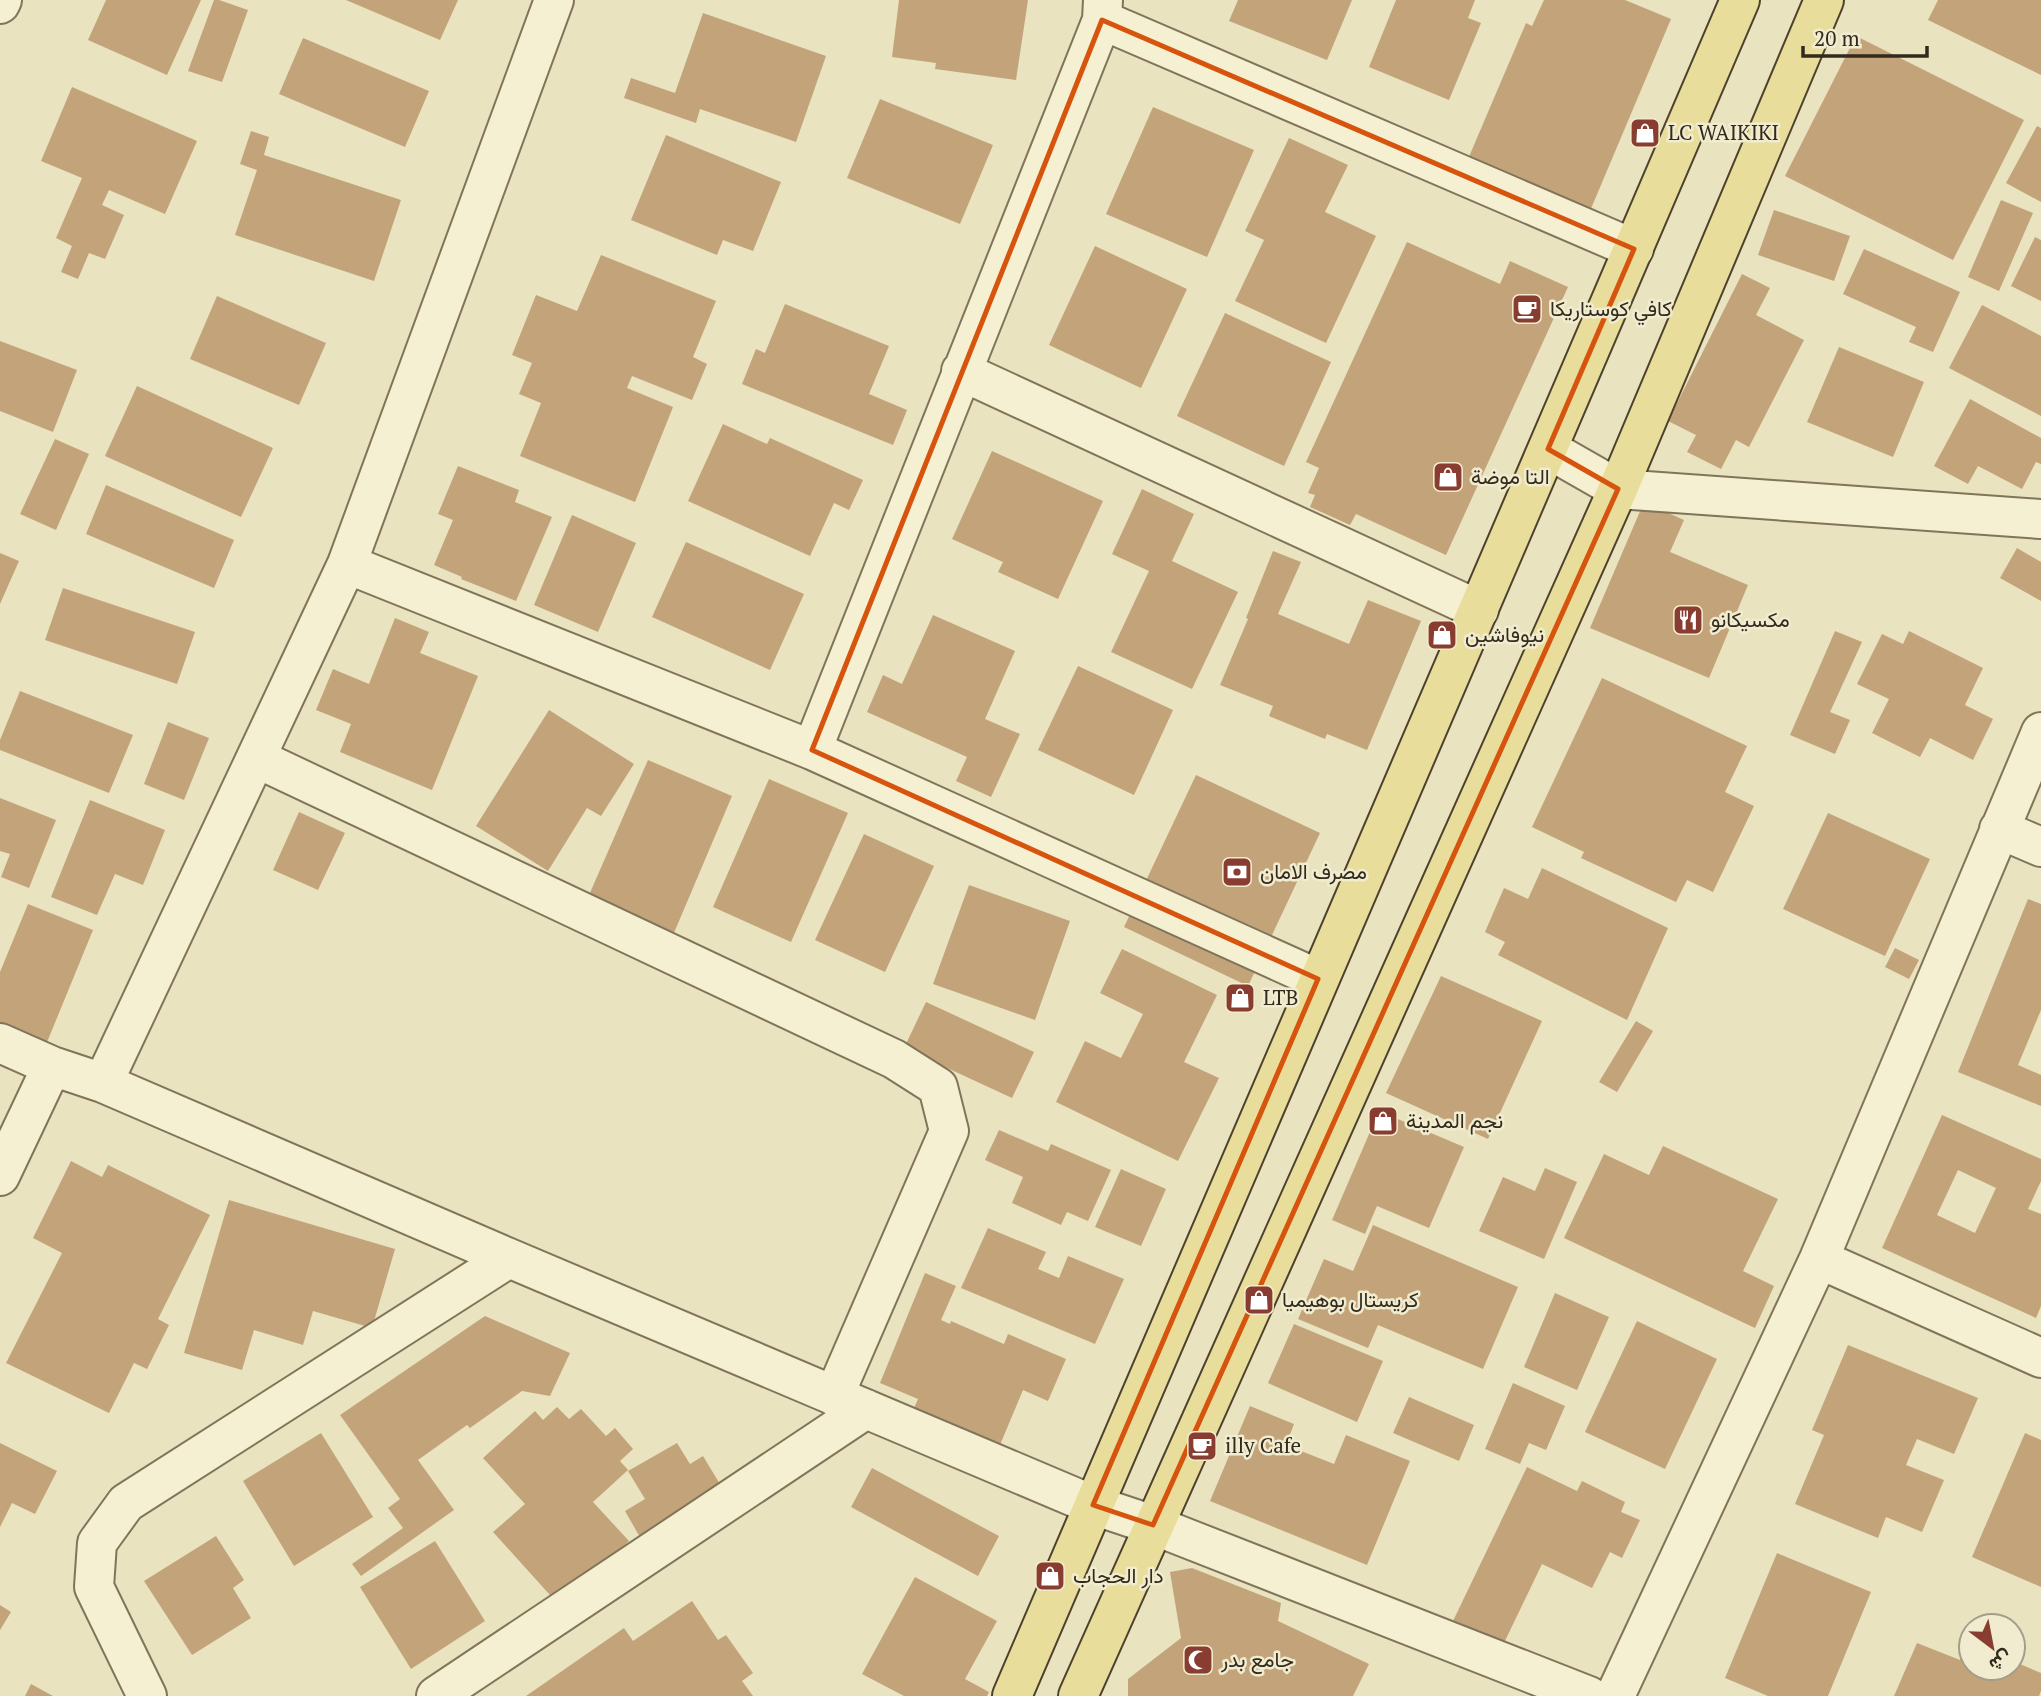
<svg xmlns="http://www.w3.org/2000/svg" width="2041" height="1696" viewBox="0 0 2041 1696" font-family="'PT Serif',Vazirmatn,serif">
<rect width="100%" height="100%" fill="#e9e3c0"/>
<!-- building -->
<path fill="#c3a47a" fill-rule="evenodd" d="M106,0H201L167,75L88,40Z
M214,0H219L248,10L222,82L188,71Z
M346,0H458L440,40Z
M899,0H1028L1016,80L935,69L936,63L892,57Z
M1238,0H1352L1327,60L1229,21Z
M1396,0H1475L1468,18L1481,23L1449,100L1369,67Z
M1544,0H1625L1671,19L1590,211L1468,159L1526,23L1532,26Z
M1938,0H2041V75L1928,20Z
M703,13L826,56L796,142L700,109L696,123L624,98L631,78L675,93Z
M1856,36L2024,120L1953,260L1785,176Z
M303,38L429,91L405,147L279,94Z
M72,87L197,141L165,214L109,190L102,205L124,215L105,259L89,253L78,279L61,272L72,246L56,238L82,178L41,161Z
M880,99L993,145L960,224L847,178Z
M1153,107L1254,150L1207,257L1106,214Z
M2037,126L2041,128V202L2006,183Z
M251,131L269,137L264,155L401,200L374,281L235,235L257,170L240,164Z
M666,135L781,182L753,251L723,240L717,255L631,220Z
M1289,138L1348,165L1325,212L1376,236L1326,343L1235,301L1264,240L1245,231Z
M2001,200L2033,213L1999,291L1968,277Z
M1774,210L1850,236L1834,281L1758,255Z
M2035,237L2041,240V301L2011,286Z
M1407,242L1500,284L1510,261L1568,287L1446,555L1356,514L1350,525L1310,507L1315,495L1308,493L1319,468L1306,462Z
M1095,246L1187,289L1141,388L1049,345Z
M1864,249L1960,292L1933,352L1909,342L1916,327L1843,294Z
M601,255L716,301L693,357L707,364L692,400L632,376L627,388L673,407L635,502L520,456L541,403L519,394L532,363L512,355L536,295L577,311Z
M1742,274L1770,288L1756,315L1804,340L1749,447L1736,440L1721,469L1687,452L1696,435L1668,421Z
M217,296L326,343L299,405L190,359Z
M785,304L889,346L869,394L907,410L893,445L742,384L756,349L765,353Z
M1982,305L2041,336V416L1949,368Z
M1225,313L1331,362L1284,466L1177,416Z
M0,341L77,370L53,432L0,411Z
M1839,347L1924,382L1893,457L1807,422Z
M137,386L273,448L241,517L105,456Z
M1970,399L2041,438V464L2036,462L2022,489L1978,466L1968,484L1934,466Z
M723,424L767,444L770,438L863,480L849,510L834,503L810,556L688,501Z
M55,439L89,454L56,530L20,514Z
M992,451L1103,501L1058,599L998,572L1003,562L952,539Z
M458,466L519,490L515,502L552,517L516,601L461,579L462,577L434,565L453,520L438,514Z
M106,485L234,540L214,588L86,534Z
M1142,489L1194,514L1172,561L1238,592L1192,689L1111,652L1149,571L1112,554Z
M1644,502L1684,520L1670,552L1748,585L1709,678L1590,628Z
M572,515L636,543L598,632L534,605Z
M686,542L804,594L770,670L652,617Z
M2017,548L2041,562V601L2000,578Z
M1273,551L1301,562L1278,614L1349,644L1368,600L1421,621L1367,750L1327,734L1325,739L1269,716L1273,706L1220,685L1248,619L1246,618Z
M0,553L19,561L0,604Z
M63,588L195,632L177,684L45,640Z
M933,615L1015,651L985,719L1020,734L991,797L956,781L967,757L867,712L883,675L902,684Z
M395,618L429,632L420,653L478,676L432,790L340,752L351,724L316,710L333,669L369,684Z
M1835,631L1862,642L1830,712L1850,720L1835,754L1790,735Z
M1909,631L1983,668L1965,705L1993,719L1973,760L1930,738L1920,757L1872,733L1889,699L1857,684L1882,634L1903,644Z
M1078,666L1173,710L1134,795L1038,750Z
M1602,678L1747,746L1725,792L1754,806L1713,892L1687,880L1676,902L1581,858L1584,852L1532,827Z
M20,691L133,735L109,793L0,750V740Z
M549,710L634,764L601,816L587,808L548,871L476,826Z
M168,722L209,738L184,800L144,784Z
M648,760L732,796L668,947L582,911Z
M1196,775L1320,833L1248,986L1124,927Z
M769,779L848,813L791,942L713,907Z
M0,798L56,820L29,888L1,877L10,854L0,851Z
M90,800L165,830L143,885L115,874L97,915L51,897Z
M299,812L345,833L318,890L273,870Z
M1828,813L1930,859L1885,956L1783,909Z
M864,834L934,866L885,972L815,940Z
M1542,868L1668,928L1627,1020L1498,955L1505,942L1485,932L1504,888L1528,899Z
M969,885L1070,921L1035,1020L933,984Z
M2028,899L2041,904V1010L2018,1065L2041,1075V1106L1958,1072Z
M28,904L93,930L43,1052L0,1035V972Z
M1895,948L1919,960L1909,979L1885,967Z
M1122,949L1217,995L1184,1062L1219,1078L1178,1161L1056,1102L1085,1041L1121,1058L1143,1014L1100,993Z
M1441,976L1542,1021L1488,1139L1386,1093Z
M926,1002L1034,1052L1012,1098L904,1048Z
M1636,1021L1653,1031L1617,1092L1599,1082Z
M1379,1111L1464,1147L1429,1228L1377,1206L1365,1234L1332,1220Z
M1942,1115L2041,1159V1181L2028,1209L2041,1214V1306L2036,1318L1882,1248ZM1958,1170L1996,1188L1975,1233L1937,1215Z
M999,1130L1048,1151L1051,1144L1111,1170L1088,1221L1067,1212L1061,1225L1012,1203L1023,1177L985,1160Z
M1663,1146L1778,1199L1743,1271L1774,1286L1755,1328L1564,1238L1604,1154L1649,1175Z
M71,1161L102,1177L108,1165L210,1215L158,1319L169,1325L147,1369L134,1363L109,1413L6,1363L62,1253L33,1238Z
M1545,1168L1577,1182L1544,1259L1479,1231L1503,1177L1535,1191Z
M1121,1169L1166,1189L1141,1246L1095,1227Z
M229,1200L395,1249L372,1328L313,1311L303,1345L254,1330L242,1370L184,1353Z
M1373,1225L1518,1287L1483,1369L1378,1325L1368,1348L1298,1319L1324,1259L1353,1271Z
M988,1228L1046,1252L1038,1269L1059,1278L1068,1256L1124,1279L1095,1344L961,1288Z
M925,1273L956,1286L941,1320L950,1324L951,1321L1004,1344L1008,1334L1066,1359L1048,1401L1023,1390L997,1452L911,1415L918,1399L880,1383Z
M1555,1293L1609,1317L1577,1390L1524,1367Z
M485,1316L570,1353L550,1396L522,1391L470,1428L467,1425L418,1460L454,1510L361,1576L352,1564L403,1528L388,1508L400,1499L340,1415Z
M1637,1321L1717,1359L1665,1469L1585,1432Z
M1294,1324L1383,1361L1357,1422L1268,1383Z
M1848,1345L1978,1398L1954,1454L1917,1439L1906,1465L1944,1480L1922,1532L1886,1517L1878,1538L1795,1504L1824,1435L1812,1430Z
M1513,1383L1565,1406L1546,1450L1529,1443L1520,1464L1485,1449Z
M1409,1397L1474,1425L1459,1461L1393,1433Z
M1250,1406L1294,1424L1286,1445L1334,1464L1346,1435L1410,1461L1367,1565L1210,1501Z
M557,1407L569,1419L581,1409L606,1436L615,1428L633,1449L620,1461L628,1470L593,1502L629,1541L559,1605L493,1532L525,1504L483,1458L535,1411L543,1420Z
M321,1433L373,1517L294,1566L243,1481Z
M2025,1433L2041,1440V1587L1972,1557Z
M0,1443L57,1471L35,1514L12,1503L0,1527Z
M677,1443L690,1464L703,1456L732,1504L649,1553L625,1511L645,1499L628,1471Z
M1527,1467L1577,1491L1582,1481L1625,1502L1621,1512L1640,1520L1622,1558L1610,1552L1592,1588L1542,1564L1503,1645L1453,1621Z
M872,1468L999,1536L978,1576L851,1507Z
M216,1536L244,1580L233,1588L251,1618L192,1655L144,1581Z
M435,1541L485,1621L411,1669L360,1587Z
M1777,1553L1871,1592L1828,1696H1768L1725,1678Z
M1192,1568L1281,1603L1278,1621L1369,1664L1353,1696H1128V1679L1181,1638L1170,1572Z
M915,1577L997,1621L965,1679L989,1692L987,1696H904L862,1674Z
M692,1601L718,1640L726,1635L753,1673L742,1681L753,1696H526L624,1628L633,1641Z
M0,1605L11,1612L0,1630Z
M1917,1643L1960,1660L1967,1643L1971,1644V1668H2013V1661L2041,1673V1691L2039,1696H1894Z
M31,1684L53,1696H25Z"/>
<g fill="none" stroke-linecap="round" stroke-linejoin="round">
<!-- street casing -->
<g stroke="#80745a" stroke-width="42">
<path id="street" d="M0,4L2,0
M1102,20L1634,249
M961,371L1479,610
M1548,449L1618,489L2041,519
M347,564L812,750L1318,979
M812,750L1102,20L1103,0
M256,758L894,1059L938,1087L949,1131L834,1396
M1999,829L2041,847
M0,1043L52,1066L103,1083L509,1258L1093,1505L1153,1525L1589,1696
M103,1083L347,564L554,0
M0,1176L52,1066
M1819,1259L2041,1358
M147,1696L94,1587L97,1543L126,1503L509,1258
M436,1696L866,1409
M1615,1696L1819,1259L2041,732"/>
</g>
<!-- primary casing -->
<g stroke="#4e422e" stroke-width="42">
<path id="primary" d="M1012,1696L1740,0
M1078,1696L1618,489L1824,0"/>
</g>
<!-- street -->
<use href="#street" stroke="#f5f0d2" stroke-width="38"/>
<!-- primary -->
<use href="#primary" stroke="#e9dd9b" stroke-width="38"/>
</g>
<!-- marked area -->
<path fill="none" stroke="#d6540e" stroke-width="5" stroke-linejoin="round" d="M1102,20L1634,249L1548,449L1618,489L1153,1525L1093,1505L1318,979L812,750Z"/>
<!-- icons -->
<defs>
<g id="shop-square" transform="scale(1.575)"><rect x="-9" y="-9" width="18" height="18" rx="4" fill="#893d30" stroke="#f1eccf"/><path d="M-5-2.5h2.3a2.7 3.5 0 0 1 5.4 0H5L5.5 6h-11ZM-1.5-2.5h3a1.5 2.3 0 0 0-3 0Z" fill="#fff"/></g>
<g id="cafe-square" transform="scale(1.575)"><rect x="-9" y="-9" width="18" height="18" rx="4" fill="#893d30" stroke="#f1eccf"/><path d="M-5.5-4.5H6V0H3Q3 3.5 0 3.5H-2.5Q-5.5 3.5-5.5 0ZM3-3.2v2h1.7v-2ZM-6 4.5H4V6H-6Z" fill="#fff"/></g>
<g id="restaurant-square" transform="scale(1.575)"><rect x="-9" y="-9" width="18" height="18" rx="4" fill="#893d30" stroke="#f1eccf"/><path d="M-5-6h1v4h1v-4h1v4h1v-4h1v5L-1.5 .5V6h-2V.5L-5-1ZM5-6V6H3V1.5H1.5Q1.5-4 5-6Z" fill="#fff"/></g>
<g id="bank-square" transform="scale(1.575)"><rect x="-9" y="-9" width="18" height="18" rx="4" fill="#893d30" stroke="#f1eccf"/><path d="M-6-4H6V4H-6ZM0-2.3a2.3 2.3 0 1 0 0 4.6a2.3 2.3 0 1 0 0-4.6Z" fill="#fff"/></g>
<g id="mosque-square" transform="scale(1.575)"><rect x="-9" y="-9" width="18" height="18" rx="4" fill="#893d30" stroke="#f1eccf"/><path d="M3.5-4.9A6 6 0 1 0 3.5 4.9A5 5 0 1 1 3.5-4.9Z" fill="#fff"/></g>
</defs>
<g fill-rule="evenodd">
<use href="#shop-square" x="1645" y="133"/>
<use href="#cafe-square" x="1527" y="309"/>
<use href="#shop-square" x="1448" y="477"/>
<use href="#restaurant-square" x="1688" y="620"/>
<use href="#shop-square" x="1442" y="635"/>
<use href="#bank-square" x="1237" y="872"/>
<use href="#shop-square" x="1240" y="998"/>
<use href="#shop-square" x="1383" y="1121"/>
<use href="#shop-square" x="1259" y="1300"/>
<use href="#cafe-square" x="1202" y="1446"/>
<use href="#shop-square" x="1050" y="1576"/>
<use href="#mosque-square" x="1198" y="1660"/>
</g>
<g text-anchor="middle" stroke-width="5" stroke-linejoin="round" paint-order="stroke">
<!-- poi labels -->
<g font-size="21" fill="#312a1d" stroke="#f1eccf" text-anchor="start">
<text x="1668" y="140">LC WAIKIKI</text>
<text x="1550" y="316">كافي كوستاريكا</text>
<text x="1471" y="484">التا موضة</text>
<text x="1711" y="627">مكسيكانو</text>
<text x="1465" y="642">نيوفاشين</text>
<text x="1260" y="879">مصرف الامان</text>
<text x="1263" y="1005">LTB</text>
<text x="1406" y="1128">نجم المدينة</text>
<text x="1282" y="1307">كريستال بوهيميا</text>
<text x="1225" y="1453">illy Cafe</text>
<text x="1073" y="1583">دار الحجاب</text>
<text x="1221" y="1667">جامع بدر</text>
</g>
</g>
<!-- north arrow -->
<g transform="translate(1992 1647) rotate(148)"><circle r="33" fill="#f1eccf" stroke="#a49e88" stroke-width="2"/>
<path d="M0-5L12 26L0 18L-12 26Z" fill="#893d30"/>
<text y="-10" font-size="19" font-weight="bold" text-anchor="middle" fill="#312a1d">ش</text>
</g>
<!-- scale -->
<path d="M1803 46v10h124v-10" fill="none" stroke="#312a1d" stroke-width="3.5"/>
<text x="1814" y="46" font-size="21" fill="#312a1d" stroke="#f1eccf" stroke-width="5" paint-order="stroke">20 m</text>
</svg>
